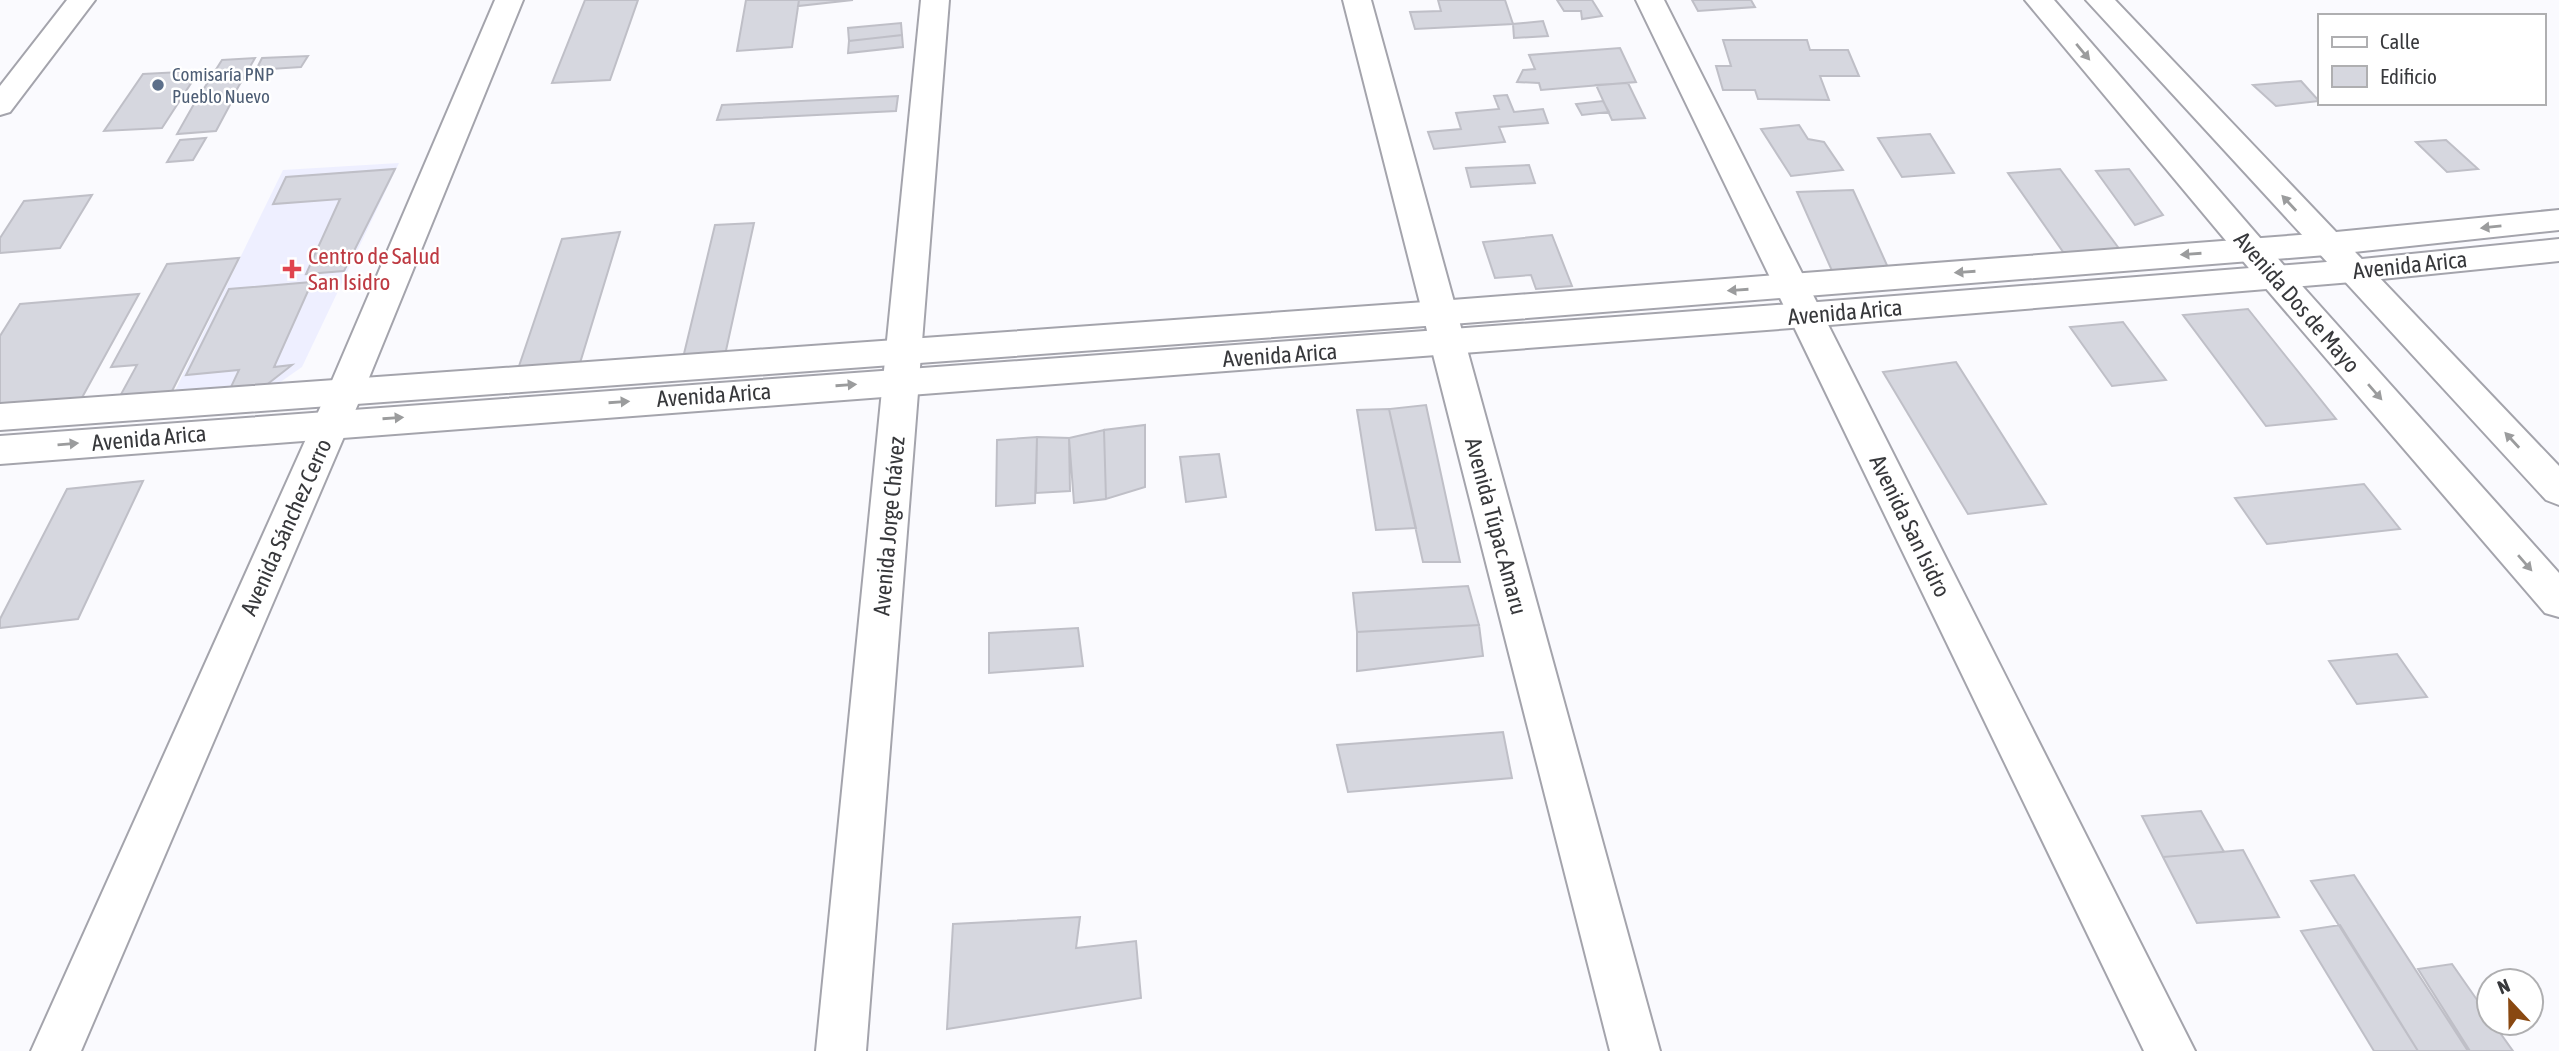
<svg xmlns="http://www.w3.org/2000/svg" width="2559" height="1051" viewBox="0 0 2559 1051" font-family="'Asap Condensed',sans-serif">
<rect width="100%" height="100%" fill="#fafafe"/>
<!-- built -->
<path fill="#eeefff" d="M399,163L302,367L269,390L172,397L283,170Z"/>
<!-- building -->
<path fill="#d6d7df" stroke="#bfbfc7" stroke-width="2" d="M585,0H638L610,80L552,83Z
M746,0H799L792,47L737,51Z
M799,0H853L798,6Z
M1438,0H1505L1513,24L1415,29L1410,12L1441,11Z
M1557,0H1592L1602,16L1582,19L1581,11H1564Z
M1692,0H1751L1755,7L1698,11Z
M1543,21L1548,36L1514,38L1513,24Z
M901,23L902,35L849,41L848,28Z
M902,35L903,47L848,53L849,41Z
M1723,40H1807L1810,50H1848L1859,76H1820L1829,100L1758,99L1755,90H1723L1716,66H1731Z
M1620,48L1636,82L1541,90L1539,83L1517,82L1523,70L1535,69L1529,55Z
M308,56L301,67L256,70L262,58Z
M255,58L233,96L198,98L222,60Z
M199,71L162,128L104,131L143,74Z
M2301,81L2319,101L2276,106L2253,85Z
M1628,83L1645,118L1612,120L1596,85Z
M1507,95L1514,112L1543,109L1548,123L1499,127L1505,142L1434,149L1428,132L1461,129L1456,113L1499,109L1494,96Z
M898,96L896,111L717,120L722,105Z
M232,101L216,131L177,134L194,104Z
M1603,101L1609,112L1582,115L1576,104Z
M1799,125L1808,139L1824,142L1843,170L1791,176L1761,129Z
M1930,134L1954,173L1902,177L1878,138Z
M206,138L193,160L167,162L180,140Z
M2446,140L2478,169L2447,172L2416,142Z
M1529,165L1535,183L1471,187L1466,168Z
M395,169L344,271L306,274L340,199L273,204L286,177Z
M2060,169L2123,254L2068,259L2008,173Z
M2129,169L2163,215L2135,225L2096,171Z
M1853,190L1864,214L1890,272L1833,273L1797,192Z
M92,195L60,248L0,253V238L24,201Z
M754,223L725,355L683,358L715,225Z
M620,232L580,363L518,369L562,239Z
M1552,235L1572,286L1536,289L1531,275L1495,278L1483,242Z
M239,258L171,393L119,398L137,365L111,367L167,264Z
M312,282L274,367L292,365L265,386L230,389L239,370L186,375L229,289Z
M139,294L79,403L0,410V336L20,304Z
M2248,309L2336,419L2266,426L2183,315Z
M2123,322L2166,380L2112,386L2070,327Z
M1956,362L2046,504L1968,514L1883,372Z
M1426,405L1460,562H1423L1389,409Z
M1389,409L1416,528L1376,530L1357,410Z
M1145,425V487L1106,499L1104,430Z
M1104,430L1106,499L1074,503L1069,438Z
M1037,437L1035,503L996,506L997,440Z
M1037,437L1069,438L1070,491L1036,493Z
M1219,454L1226,497L1186,502L1180,457Z
M143,481L78,619L0,628V619L67,489Z
M2364,484L2400,529L2267,544L2235,498Z
M1468,586L1479,625L1357,632L1353,593Z
M1479,625L1483,656L1357,671V632Z
M1078,628L1083,666L989,673V633Z
M2397,654L2427,697L2357,704L2329,661Z
M1503,732L1512,778L1348,792L1337,745Z
M2201,811L2224,852L2163,857L2142,816Z
M2243,850L2279,917L2197,923L2163,857Z
M2354,875L2468,1051H2418L2311,881Z
M1080,917L1076,948L1136,941L1141,998L947,1029L953,924Z
M2340,925L2418,1051H2374L2301,931Z
M2452,964L2489,1017V1023H2493L2513,1051H2470L2418,969Z"/>
<g fill="none" stroke-linecap="round" stroke-linejoin="round">
<!-- minor casing -->
<g stroke="#a4a4ac" stroke-width="4">
<path id="minor" d="M67,0H95L10,112L0,115V86Z
M495,0H523L364,390L81,1051H31L328,390Z
M921,0H949L866,1051H816Z
M1343,0H1371L1660,1051H1610Z
M1636,0H1664L2195,1051H2144Z
M2025,0H2054L2287,269L2559,573V617L2545,613L2263,285Z
M2086,0H2115L2559,466V505L2546,500Z"/>
</g>
<!-- tertiary casing -->
<g stroke="#a4a4ac" stroke-width="4">
<path id="tertiary" d="M2559,210V230L2326,255L1439,325L0,430V404L1439,301L2326,233Z
M2559,239V261L2352,282L1805,327L0,464V436L1805,303L2352,260Z"/>
</g>
<!-- minor -->
<use href="#minor" fill="#fff" fill-rule="evenodd"/>
<!-- tertiary -->
<use href="#tertiary" fill="#fff" fill-rule="evenodd"/>
</g>
<!-- one-way arrows -->
<defs><path id="oneway-solid" d="M-6-.8H1V-3.2L6.5 0L1 3.2V.8H-6Z" transform="scale(1.75)"/></defs>
<g fill="#9b9c9d">
<use href="#oneway-solid" transform="translate(2083 52) rotate(50)"/>
<use href="#oneway-solid" transform="translate(2289 203) rotate(-133)"/>
<use href="#oneway-solid" transform="translate(2491 227) rotate(174)"/>
<use href="#oneway-solid" transform="translate(2191 254) rotate(176)"/>
<use href="#oneway-solid" transform="translate(1965 272) rotate(176)"/>
<use href="#oneway-solid" transform="translate(1738 290) rotate(176)"/>
<use href="#oneway-solid" transform="translate(846 385) rotate(-4)"/>
<use href="#oneway-solid" transform="translate(2375 392) rotate(49)"/>
<use href="#oneway-solid" transform="translate(619 402) rotate(-4)"/>
<use href="#oneway-solid" transform="translate(393 418) rotate(-4)"/>
<use href="#oneway-solid" transform="translate(2512 440) rotate(-133)"/>
<use href="#oneway-solid" transform="translate(68 444) rotate(-5)"/>
<use href="#oneway-solid" transform="translate(2525 563) rotate(49)"/>
</g>
<!-- markers -->
<circle fill="#5c6f8a" stroke="#fff" stroke-width="2.5" cx="158" cy="85" r="7"/>
<path fill="#e0444e" stroke="#fff" stroke-width="2.5" d="M288.5 258.5h7v7h7v7h-7v7h-7v-7h-7v-7h7z"/>
<g text-anchor="middle" stroke-width="5" stroke-linejoin="round" paint-order="stroke">
<!-- far-service labels -->
<g font-size="19" fill="#4e5e75" stroke="#fff" text-anchor="start">
<text x="172" y="81">Comisaría PNP<tspan x="172" dy="22">Pueblo Nuevo</tspan></text>
</g>
<!-- health labels -->
<g font-size="23" fill="#be3a42" stroke="#fff" text-anchor="start">
<text x="308" y="264">Centro de Salud<tspan x="308" dy="26">San Isidro</tspan></text>
</g>
<!-- street labels -->
<g font-size="23" fill="#37383b" stroke="#fff">
<text transform="translate(2410 265) rotate(-6)" y="8">Avenida Arica</text>
<text transform="translate(2297 302) rotate(49)" y="8">Avenida Dos de Mayo</text>
<text transform="translate(1845 312) rotate(-5)" y="8">Avenida Arica</text>
<text transform="translate(1280 355) rotate(-4)" y="8">Avenida Arica</text>
<text transform="translate(714 395) rotate(-4)" y="8">Avenida Arica</text>
<text transform="translate(149 438) rotate(-5)" y="8">Avenida Arica</text>
<text transform="translate(889 526) rotate(-85)" y="8">Avenida Jorge Chávez</text>
<text transform="translate(1496 526) rotate(75)" y="8">Avenida Túpac Amaru</text>
<text transform="translate(1910 526) rotate(64)" y="8">Avenida San Isidro</text>
<text transform="translate(286 527) rotate(-66)" y="8">Avenida Sánchez Cerro</text>
</g>
</g>
<!-- legend -->
<rect x="2318" y="14" width="228" height="91" fill="#ffffff" stroke="#afafb1" stroke-width="2"/>
<rect x="2332" y="37" width="35" height="10" fill="#ffffff" stroke="#afafb1" stroke-width="2"/>
<text x="2380" y="49" font-size="21" fill="#37383b">Calle</text>
<rect x="2332" y="66" width="35" height="21" fill="#d6d7df" stroke="#afafb1" stroke-width="2"/>
<text x="2380" y="84" font-size="21" fill="#37383b">Edificio</text>
<!-- north arrow -->
<g transform="translate(2510 1002) rotate(338)"><circle r="33" fill="#ffffff" stroke="#afafb1" stroke-width="2"/>
<path d="M0-5L12 26L0 18L-12 26Z" fill="#894811"/>
<text y="-10" font-size="19" font-weight="bold" text-anchor="middle" fill="#37383b">N</text>
</g>
</svg>
